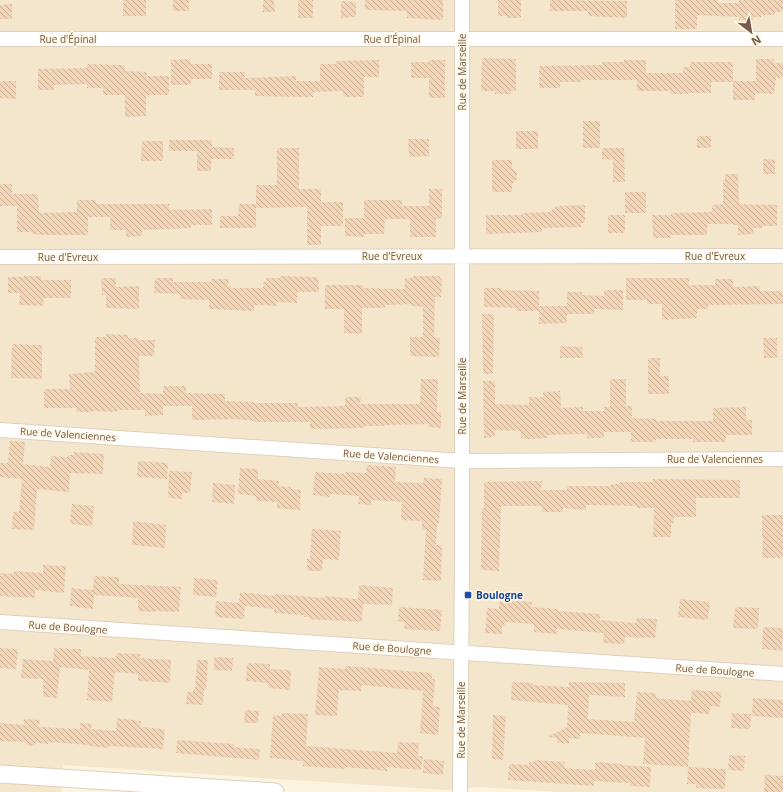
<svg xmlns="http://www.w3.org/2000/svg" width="783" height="792" viewBox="0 0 783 792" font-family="'Open Sans',sans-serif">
<defs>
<pattern id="building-back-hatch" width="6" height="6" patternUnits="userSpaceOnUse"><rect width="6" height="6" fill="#f2d4b6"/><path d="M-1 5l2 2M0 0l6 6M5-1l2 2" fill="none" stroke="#c8af96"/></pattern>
</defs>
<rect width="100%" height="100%" fill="#fcf4df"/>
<!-- residential -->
<path fill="#f4e6cd" d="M0,0H783V792H557L480,787L446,790L63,765L61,792H0Z"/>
<!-- building -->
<path fill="url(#building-back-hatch)" d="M123,0H146V16H123Z
M173,0H189V11H173Z
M263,0H274L275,12H263Z
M298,0H313V18H298Z
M365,0H443V20L407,18V11L365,10Z
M498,0H521V18H507V16H498Z
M550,0L627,1V18L589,16L588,11H550Z
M675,0H717V3H739V0H783V12H775V15H761V17H754L753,20H739V17L697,15V29H675Z
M341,1L356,2V17L341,18Z
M12,4V19H0V5Z
M482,58L516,59V91H511V94H495V91H481Z
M190,59L191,64H212V79H191V85H171V60Z
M756,59H774V63H783V78H776L774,94L755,93V100H733V81H756Z
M379,60V77H364V97H343V91L313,92V97H299L255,96V90H219V72H245V78L296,76V81H320V64H336V61Z
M429,60H445V98H429V78H411V62H429Z
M624,60H646V73H683V67H690V62H733V82H711V93H688V94H670V91H637V80H581V82H560V88H539V66L602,65V62H624Z
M87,64L125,65V71L147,72V76H169V95H146V116L125,117V95H103V88H87V84L54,85V90H38V69L87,68Z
M0,81H16V99L0,98Z
M583,121H600V148H583Z
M516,131H538V149H516Z
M697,136H711V148H697Z
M408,139H429V156L409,157Z
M169,140H212V147L234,148V159H211V171H197V151H169Z
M142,141H163V161H141Z
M277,148H299V189H321V202H343V226H321V245H307V207L256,208V228H220V216H238L239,204H256V185H277Z
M602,148H624L625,182H613V160L602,159Z
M763,159L775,160V174H763Z
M492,160H512V168L517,173V179L512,184V192H492Z
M725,174H738L739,204L777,205V226H762V228H753L754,234L738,235V225H734V224H707V235H671V238H653L652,215H671V213L712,212V205L723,204V180L725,181Z
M0,184H12V194H38L39,213L77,212V200H96V204H169V210L212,209V225H191V228L142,230V236L126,237V230H110V217H88V235H44L32,234V232H17V206H0Z
M429,189H442V218L436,219V237H410V219H385L384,234H364V237L345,236V218H364V200H402V206H429Z
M625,192H646V213H625Z
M585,205V223H581V227L542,228V232L486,234V215H522V213L549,212L557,206Z
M608,215H625V233H608Z
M24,276H41V280H71V298H44L43,306L19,305L20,293H8V277H24Z
M280,276L318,277L319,292H297V303L276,302V306L254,305V311L209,309V300L180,299V294L154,293L155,278H173V282H211V279H229L228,286H231V288H263V282H266V278H280Z
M413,276H439L442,280L441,297H435L434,337L440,338L439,357L410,356V337H423V307L412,306V304L385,305V308H362V334L344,333V309H325V285H363V288L405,289V278H413Z
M101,278H116V287L139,286V309L106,308V295H102Z
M626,278H689V285H715V279H733V287L760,286V291H783V304L708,305V309H697V318L662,320V304H647V300H626Z
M484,288H502V290L539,291V311H517V308L484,307Z
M604,290H623V310L594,309V314H567V323L539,324V306H567V292H582V295L604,296Z
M482,314H494L493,374H483Z
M106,334L128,335V338H139V340H155L154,356H139L140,393L163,394V386H186V393L225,394V401L254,402V403H298V407L345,406V397H361L360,404H420L421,379H438L437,412H441V428L428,427V424L385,425L386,426H364V428L310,429V422H254V421L237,419L192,420V406H163V415L145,416V410H117V412L92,411V412H76V408H44V389H70L69,374L95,372V337H106Z
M763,338H777V358H764Z
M12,344L42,345V379L11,378Z
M560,346L582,347L583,358H560Z
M648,358H660V376H669V394H648Z
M610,379H626V406H632V418L656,419V421H713V408L746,407V420H752V435H726V442H693V439H656L655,442H631V432H604V438H587V434L547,435V438L529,439L521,438V431L495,430V437L484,438L483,381H495V404L529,405V397H543V392L560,391L561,408L583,407V411H604V407H610Z
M10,441L25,442L23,464L50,467L51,456L67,457L68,455H74V452L104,454L103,474L70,473L69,492L37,489L34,530L12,529L13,512H19L22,479L0,477V463H8Z
M138,461L168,463L167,479L137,477Z
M367,465L396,467L395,482L423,483L424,478L442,479L439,523H437L436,545H442L441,581L423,580L426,530H422V521L401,520L402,502L371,500V505L358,504L359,496L330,494V497L313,495L315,472L345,474V472L366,473Z
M240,468L258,469V479L279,481L278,486L291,487V489L301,490L300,510L277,508V502L256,501V496L238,494Z
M169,471L192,472L190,493H182V499L168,498Z
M653,479L740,480V498H696V517H674V523H671V537H653L654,508H637V506L586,505V510L563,508V512H542V506H501L499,571L481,570L482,508H484V482L542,481L541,490H567V486H611V484H620V482H653Z
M213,483L235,485L234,504L212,502Z
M72,504L94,506L92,526L70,524Z
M762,515H783V558H762L763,538H762Z
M133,521L166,525L165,548L132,545Z
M312,529L341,531L339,560L323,559L322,571H307V559H310Z
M43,565L66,566L64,593L35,590V598L0,596V573L14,574V571L43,573Z
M94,576L119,577V584L181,587L179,612L154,611L153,612L138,611V598L94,595L93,609L75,607V606H70L71,588L93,590Z
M194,578L218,580L216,597L193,595Z
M359,585L393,588L392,605L363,604L362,622L309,619L310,617H304V615L274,613V609L245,606L244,619L215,617L216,601L239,603L240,592L275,596V594L325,598V596L358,599Z
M680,599L710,602L708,620L678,617Z
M512,601L532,602L531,607L558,609V611L600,614V620L636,623L637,618L657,619L655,638L625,637L624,644L603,643L604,633L557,629V634L534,632V624L505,622L504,626H502V634L485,633L487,608L499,609V602L512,603Z
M399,607L442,610L440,631L404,629L405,622L398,621Z
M735,607L759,608L758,629L733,628Z
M763,627L783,628L782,651L762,649Z
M0,648L18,649L16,669L0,668Z
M54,648L81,649V656L116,658V653L140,654V658L171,660L170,683L138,681V674L115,672L112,702L87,700L89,670L60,667L57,698L43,697V679L21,678L23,659L53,661Z
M214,657L233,658L232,671L214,670Z
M197,660H208L206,690H204L203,705L186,704L187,692H193V689H195Z
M247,663L270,664V669L291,670L290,690L268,688L269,683L246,681Z
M346,666L432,673V679H435L433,706L440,707L438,735L420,733L423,691L362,685L361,691L339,690L337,716L315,715L319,667L345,669Z
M512,682L533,683V685L569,687V682L625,683V697L589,695L588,719L634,722L637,692L656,693V698L691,701L692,690L721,692L720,707L710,706V714L691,713L688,767L643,764L645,738L580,733V739L569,738V744L557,743V738L547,737L567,727L568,705L511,700Z
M753,698L783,700V718L752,716Z
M245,710L259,711L258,723H244Z
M282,713L308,714L306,746L397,753L398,742L419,743L418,756H423L421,770L387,767V771L345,767V769L303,766V761L270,758L273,715L281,716Z
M732,713L751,714L750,729L731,728Z
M493,715L506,716L503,760L492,759Z
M117,718L141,721L140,727L165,729L163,749L109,746V748L89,746V745L48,742V744L36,743L33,746L27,745L24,742L0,741V723L24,725V719L40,720L39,727L80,729V723L92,724L91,729L116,731Z
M177,740L234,744V747L260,749L259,760L176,753Z
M729,755L745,756L744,771L728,770Z
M424,759L444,761L443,775L423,773Z
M535,760L565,762L564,768L595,770V762L621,764V765L651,767L650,787L630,786V783L594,781V786L508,780L509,764L529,765V761L535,762Z
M688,767L726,769L725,789L696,788V784H687Z
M765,775L783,776V792H764Z"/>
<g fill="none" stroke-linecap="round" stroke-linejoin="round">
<!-- minor casing -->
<g stroke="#e0d0bb" stroke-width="16">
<path id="minor" d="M0,39H783
M0,257L783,256
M0,430L462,461L783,459
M0,622L783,674
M460,792L462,563V0"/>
</g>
<!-- tertiary casing -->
<g stroke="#e0d0bb" stroke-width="19">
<path id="tertiary" d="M0,774L275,792"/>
</g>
<!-- minor -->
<use href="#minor" stroke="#fff" stroke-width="14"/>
<!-- tertiary -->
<use href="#tertiary" stroke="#fff" stroke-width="17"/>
</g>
<!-- markers -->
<rect fill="#1a4fb4" stroke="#fff7e5" stroke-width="1.5" x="464" y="591" width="8" height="8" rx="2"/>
<g text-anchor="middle" stroke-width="3" stroke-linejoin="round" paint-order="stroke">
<!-- street labels -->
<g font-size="10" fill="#735b47" stroke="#fff7e5">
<text x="68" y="43">Rue d'Épinal</text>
<text x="392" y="43">Rue d'Épinal</text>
<text transform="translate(462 72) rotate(-90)" y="4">Rue de Marseille</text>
<text x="392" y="260">Rue d'Evreux</text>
<text x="715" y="260">Rue d'Evreux</text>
<text x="68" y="261">Rue d'Evreux</text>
<text transform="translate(462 396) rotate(-90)" y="4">Rue de Marseille</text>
<text transform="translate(68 434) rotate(4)" y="4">Rue de Valenciennes</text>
<text transform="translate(391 456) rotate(4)" y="4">Rue de Valenciennes</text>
<text x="715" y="463">Rue de Valenciennes</text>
<text transform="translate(68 627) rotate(4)" y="4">Rue de Boulogne</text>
<text transform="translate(392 648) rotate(4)" y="4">Rue de Boulogne</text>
<text transform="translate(715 670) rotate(4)" y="4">Rue de Boulogne</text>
<text transform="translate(461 720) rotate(-90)" y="4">Rue de Marseille</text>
</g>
<!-- transit labels -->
<g font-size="10" font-weight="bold" fill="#164399" stroke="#fff7e5" text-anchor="start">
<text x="476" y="599">Boulogne</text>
</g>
</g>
<!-- north arrow -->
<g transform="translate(751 32) rotate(149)" stroke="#fff7e5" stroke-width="3" paint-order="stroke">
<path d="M0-3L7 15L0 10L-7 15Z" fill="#735b47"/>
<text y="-6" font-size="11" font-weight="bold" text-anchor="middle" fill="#735b47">N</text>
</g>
</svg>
